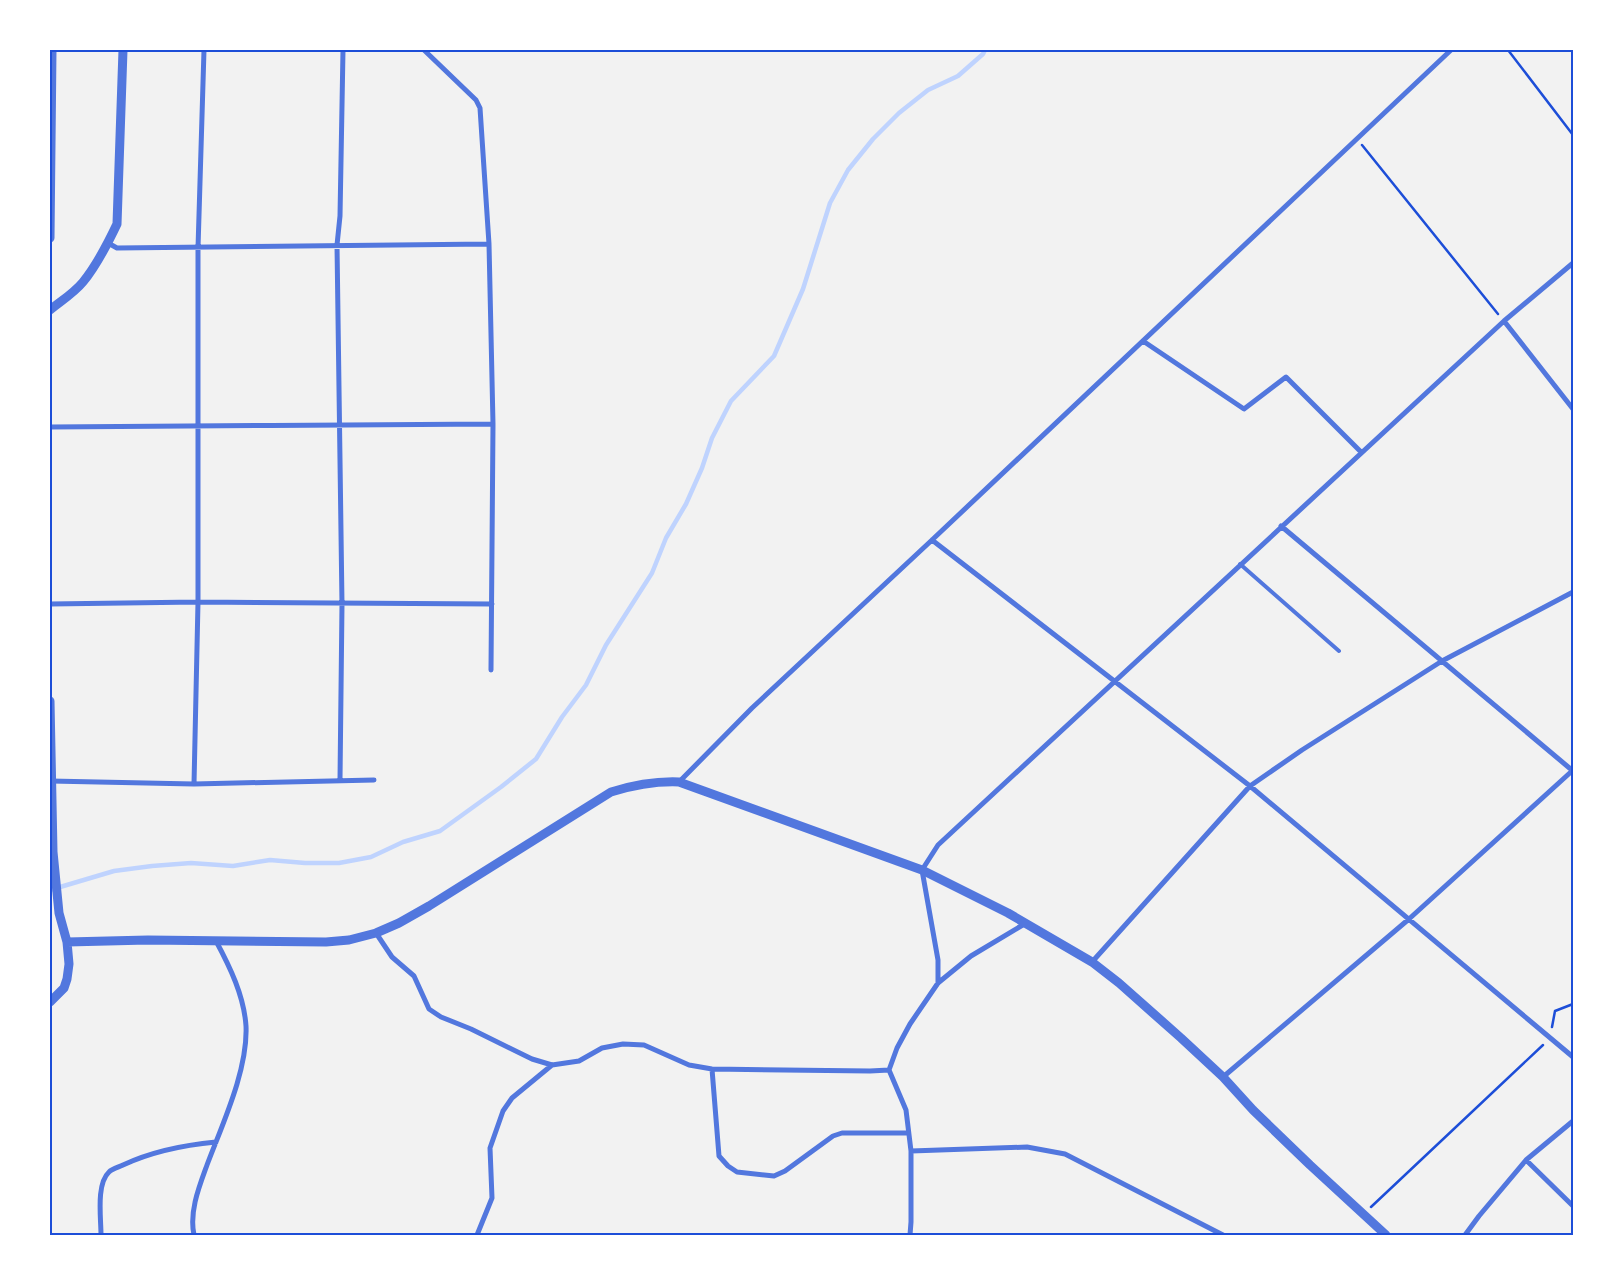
<svg xmlns="http://www.w3.org/2000/svg" width="1623" height="1285" viewBox="0 0 1623 1285" font-family="'Nunito Sans',sans-serif">
<rect width="100%" height="100%" fill="#f2f2f2"/>
<g fill="none" stroke-linecap="round" stroke-linejoin="round">
<!-- stream -->
<path stroke="#bfd3fe" stroke-width="4.5" d="M50,890L114,871L152,866L191,863L233,866L270,860L305,863H339L371,857L403,842L440,831L501,787L536,759L562,717L586,685L606,645L652,573L666,538L686,504L702,468L712,438L731,401L774,356L803,289L830,203L848,170L873,139L899,113L928,90L958,76L983,54L985,50"/>
<!-- path -->
<path stroke="#1d4ed8" stroke-width="2.5" d="M1508,50L1573,135
M1362,145L1498,314
M1552,1027L1555,1011L1573,1004
M1371,1207L1543,1045"/>
<!-- service -->
<path stroke="#5277de" stroke-width="4" d="M1240,564L1339,651"/>
<!-- minor -->
<path stroke="#5277de" stroke-width="5" d="M424,50L476,100L480,108L489,244L493,424L491,670
M108,243L117,248L489,244
M1504,321L1573,409
M1143,341L1244,409L1286,377L1361,452
M50,427C198,427 345,424 493,424
M1281,526L1573,771
M932,540L1250,786L1573,1057
M50,604L198,602L492,604
M340,780L342,604L337,245L340,216L343,50
M50,781L194,784L374,780
M679,782L752,708L932,540L1451,50
M194,784L198,602V248L204,50
M376,933L392,957L414,976L429,1009L441,1017L471,1029L532,1059L552,1065L579,1061L602,1048L623,1044L644,1045L689,1065L712,1069L870,1071L889,1070
M1092,962L1250,786L1302,750L1442,661L1573,592
M938,983V960L922,870L938,845L1504,321L1573,263
M712,1069L719,1156L728,1166L737,1172L774,1176L785,1171L833,1136L842,1133H908
M1223,1077L1409,919L1572,771
M911,1151L1027,1147L1065,1154L1223,1235
M1526,1160L1573,1206
M101,1235C101,1218 96,1184 109,1172C112,1169 119,1167 123,1165C153,1151 184,1145 216,1142
M194,1235C189,1212 199,1187 207,1165C222,1125 248,1070 246,1026C244,996 230,967 216,941
M477,1235L492,1198L490,1148L503,1111L512,1098L552,1065
M910,1235L911,1222V1151L906,1110L889,1070L897,1048L910,1024L938,983L971,956L1026,923
M1465,1235L1479,1216L1526,1160L1573,1121"/>
<!-- tertiary -->
<path stroke="#5277de" stroke-width="9" d="M50,238L52,50
M50,310C61,301 74,293 83,282C97,265 108,243 117,224L123,50
M50,701L53,852L59,913L67,942L69,964L67,979L64,988L50,1002
M67,942L148,940L326,942L349,940L376,933L399,923L429,906L611,792C634,785 655,781 679,782L922,870L1008,913L1092,962L1119,983L1181,1038L1223,1077L1253,1110L1310,1165L1386,1235"/>
</g>
<!-- border -->
<rect width="1623" height="1285" fill="none" stroke="#ffffff" stroke-width="102"/>
<rect x="51" y="51" width="1521" height="1183" fill="none" stroke="#1d4ed8" stroke-width="2"/>
</svg>
